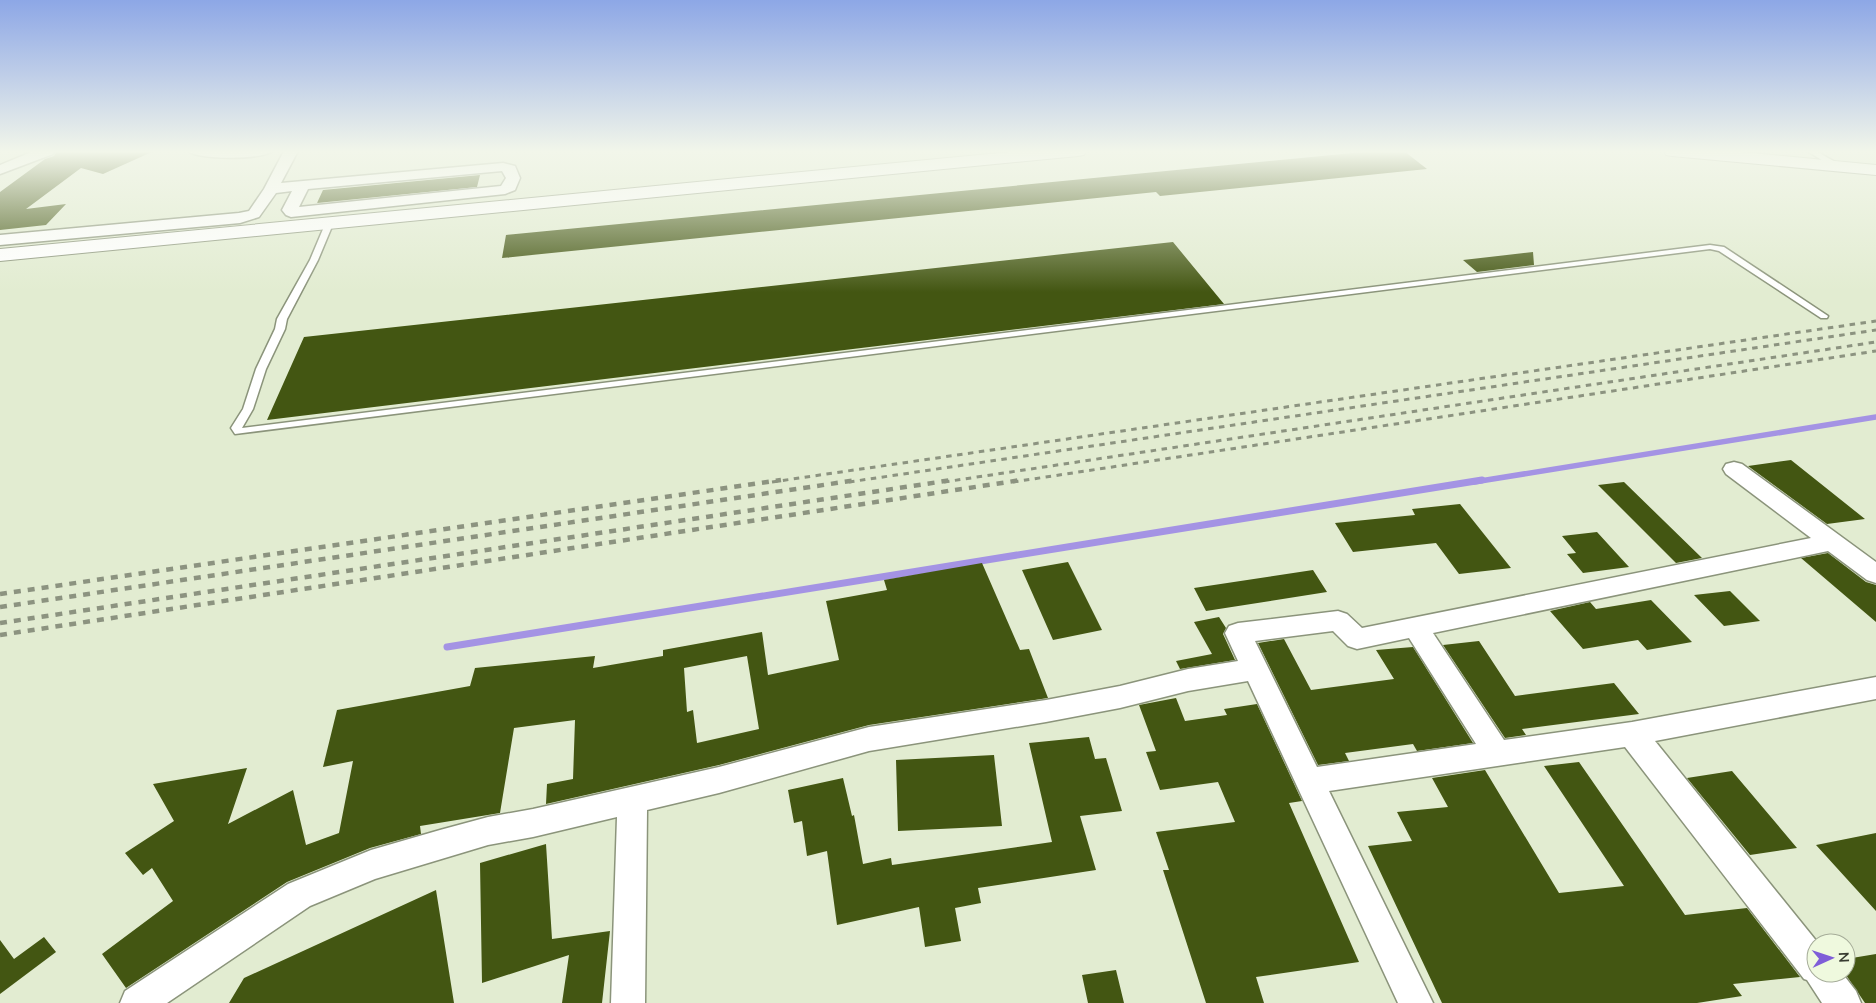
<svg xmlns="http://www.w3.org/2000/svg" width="1876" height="1003" viewBox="0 0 1876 1003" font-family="Mulish,sans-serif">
<rect width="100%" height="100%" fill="#e2ecd1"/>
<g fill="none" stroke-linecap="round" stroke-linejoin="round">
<!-- stream-far1 -->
<path stroke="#a493e4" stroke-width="5.5" d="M1474,482L1876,417"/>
<!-- stream -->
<path stroke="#a493e4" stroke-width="7" d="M447,647L1482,480"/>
</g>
<!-- building -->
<path fill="#435612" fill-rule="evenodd" d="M57,151H154L103,174L81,168L26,209L66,204L46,225L0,230V192L45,159L54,156Z
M1373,151H1404L1427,169L1160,196L1156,192L502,258L506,235Z
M480,175L477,187L317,203L323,190Z
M1173,242L1224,304L267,420L304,337Z
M1533,252L1534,265L1477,272L1463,260Z
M1791,460L1865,519L1827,524L1748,466Z
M1624,482L1702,558L1676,563L1598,485Z
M1460,504L1511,568L1459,574L1436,543L1353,552L1335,523L1415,515L1412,509Z
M1597,532L1629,567L1583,573L1567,554L1576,553L1562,536Z
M1828,553L1866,582L1876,585V622L1801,558Z
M1068,562L1102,630L1053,640L1022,570Z
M982,563L1020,650L1029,649L1048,698L869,725L719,765L546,804L547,784L573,779L575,720L514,728L500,813L420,826L421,834L370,848L287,882L126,988L102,954L173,901L152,868L143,875L125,853L174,821L153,784L247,768L228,824L293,790L306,845L339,833L353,761L323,767L337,710L470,686L475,668L595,656L593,668L663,656V650L762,632L768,675L839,660L826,601L887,590L884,580ZM747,656L759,729L697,743L693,710L687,712L684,668Z
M1313,570L1327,592L1206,611L1194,588Z
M1730,591L1760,621L1724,626L1694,595Z
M1651,600L1692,642L1647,650L1638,640L1583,649L1550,611L1590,602L1596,609Z
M1219,617L1226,628L1223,634L1235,660L1180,669L1176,661L1212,654L1194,622Z
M1284,639L1311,690L1394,679L1376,650L1413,647L1473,743L1417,751L1413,744L1345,753L1349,761L1318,765L1258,643Z
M1479,641L1515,696L1614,683L1639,714L1522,729L1526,735L1505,738L1443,645Z
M1176,698L1185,721L1227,715L1224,709L1257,704L1302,801L1289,803L1359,962L1256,977L1264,1003H1206L1163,870H1169L1156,832L1235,822L1218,782L1160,790L1146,752L1156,751L1139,705Z
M1089,737L1095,759L1106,758L1122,811L1080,816L1096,870L978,888L981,903L955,908L961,941L925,947L919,907L837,925L827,851L807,856L802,821L794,823L788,790L843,778L852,816L854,815L863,864L891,858L892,865L1052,842L1029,743Z
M994,755L1002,826L898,831L896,760Z
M1579,762L1685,915L1747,908L1800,977L1733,984L1742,996L1697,1003H1442L1368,846L1412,841L1397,812L1448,807L1432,778L1485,770L1559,893L1624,886L1544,766Z
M1732,771L1797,848L1750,855L1687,778Z
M1876,833V911L1816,845Z
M546,844L552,939L610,931L602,1003H562L569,955L482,983L480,863Z
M436,890L454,1003H229L244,978Z
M44,937L56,952L0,994V940L14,959Z
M1876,954V1003H1865L1846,975V959Z
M1116,970L1124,1003H1088L1082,975Z"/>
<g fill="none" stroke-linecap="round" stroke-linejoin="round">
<!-- service casing -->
<g stroke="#8b947b" stroke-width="3">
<path id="service" d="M1807,151H1816L1842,166L1835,168Z
M326,222L333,224L318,260L287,319L285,329L266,369L253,409L242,428L1710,245L1724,247L1828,316L1827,318H1821L1719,251L1710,249L235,434L231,428L243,409L256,369L275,329L277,319L310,260Z"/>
</g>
<!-- minor casing -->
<g stroke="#8b947b" stroke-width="3">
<path id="minor" d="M34,151H55L53,154L0,174V165Z
M188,151H272C263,160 197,160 188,151Z
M284,151H298L281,183L503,163L515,166L520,178L515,190L505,194L291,217L286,215L282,210L292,191L276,193L259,217L240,223L0,245V235L239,213L249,211L264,189ZM502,171L506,178L501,186L299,207L308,189Z
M1734,462L1742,464L1876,562V583L1867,580L1828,551L1433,633L1504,740L1632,722L1876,677V699L1655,741L1818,943H1816V973H1842L1856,991L1861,1003H1822L1807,980L1804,979L1625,747L1329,791L1433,1003H1398L1248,681L1188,691L1120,708L1046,722L869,751L719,793L647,810L645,1003H611L617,817L533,837L488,845L375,879L310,906L167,1003H120L125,991L288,884L371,850L440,830L488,817L533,809L719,767L869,727L1046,700L1120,686L1188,669L1238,661L1225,633L1229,626L1238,623L1338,611L1347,614L1362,628L1811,538L1726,474L1723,469L1726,464ZM1333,631L1348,646L1357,649L1409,638L1476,744L1317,767L1255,641Z"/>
</g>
<!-- tertiary casing -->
<g stroke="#8b947b" stroke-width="2">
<path id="tertiary" d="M1020,151H1086L1084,155L1078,156L0,261V249Z
M1664,151H1732L1876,165V175L1672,156L1666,155Z"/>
</g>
<!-- service -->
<use href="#service" fill="#fff" fill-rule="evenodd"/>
<!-- minor -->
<use href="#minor" fill="#fff" fill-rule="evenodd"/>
<!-- tertiary -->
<use href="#tertiary" fill="#fff" fill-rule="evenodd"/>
<!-- rail-far1 -->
<path stroke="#8c9380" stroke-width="3" stroke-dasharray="5.5 5.5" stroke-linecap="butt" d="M772,482L1876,321
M849,482L1876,330
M944,482L1876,342
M1013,482L1876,351"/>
<!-- rail -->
<path stroke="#8c9380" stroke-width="4.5" stroke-dasharray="7 7" stroke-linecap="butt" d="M0,594L781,480
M0,607L857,480
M0,623L952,480
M0,635L1021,480"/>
</g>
<!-- sky -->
<linearGradient id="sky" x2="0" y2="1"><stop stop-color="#8da7e6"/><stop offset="0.52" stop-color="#f2f6ea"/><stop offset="1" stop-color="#f2f6ea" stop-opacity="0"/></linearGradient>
<rect width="1876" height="292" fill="url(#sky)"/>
<!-- north arrow -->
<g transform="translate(1831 958) rotate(87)"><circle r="24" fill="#eff9de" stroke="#a6ad99"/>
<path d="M0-4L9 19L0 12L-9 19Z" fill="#7f5dd8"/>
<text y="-8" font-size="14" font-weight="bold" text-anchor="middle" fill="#383c31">N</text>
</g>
</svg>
